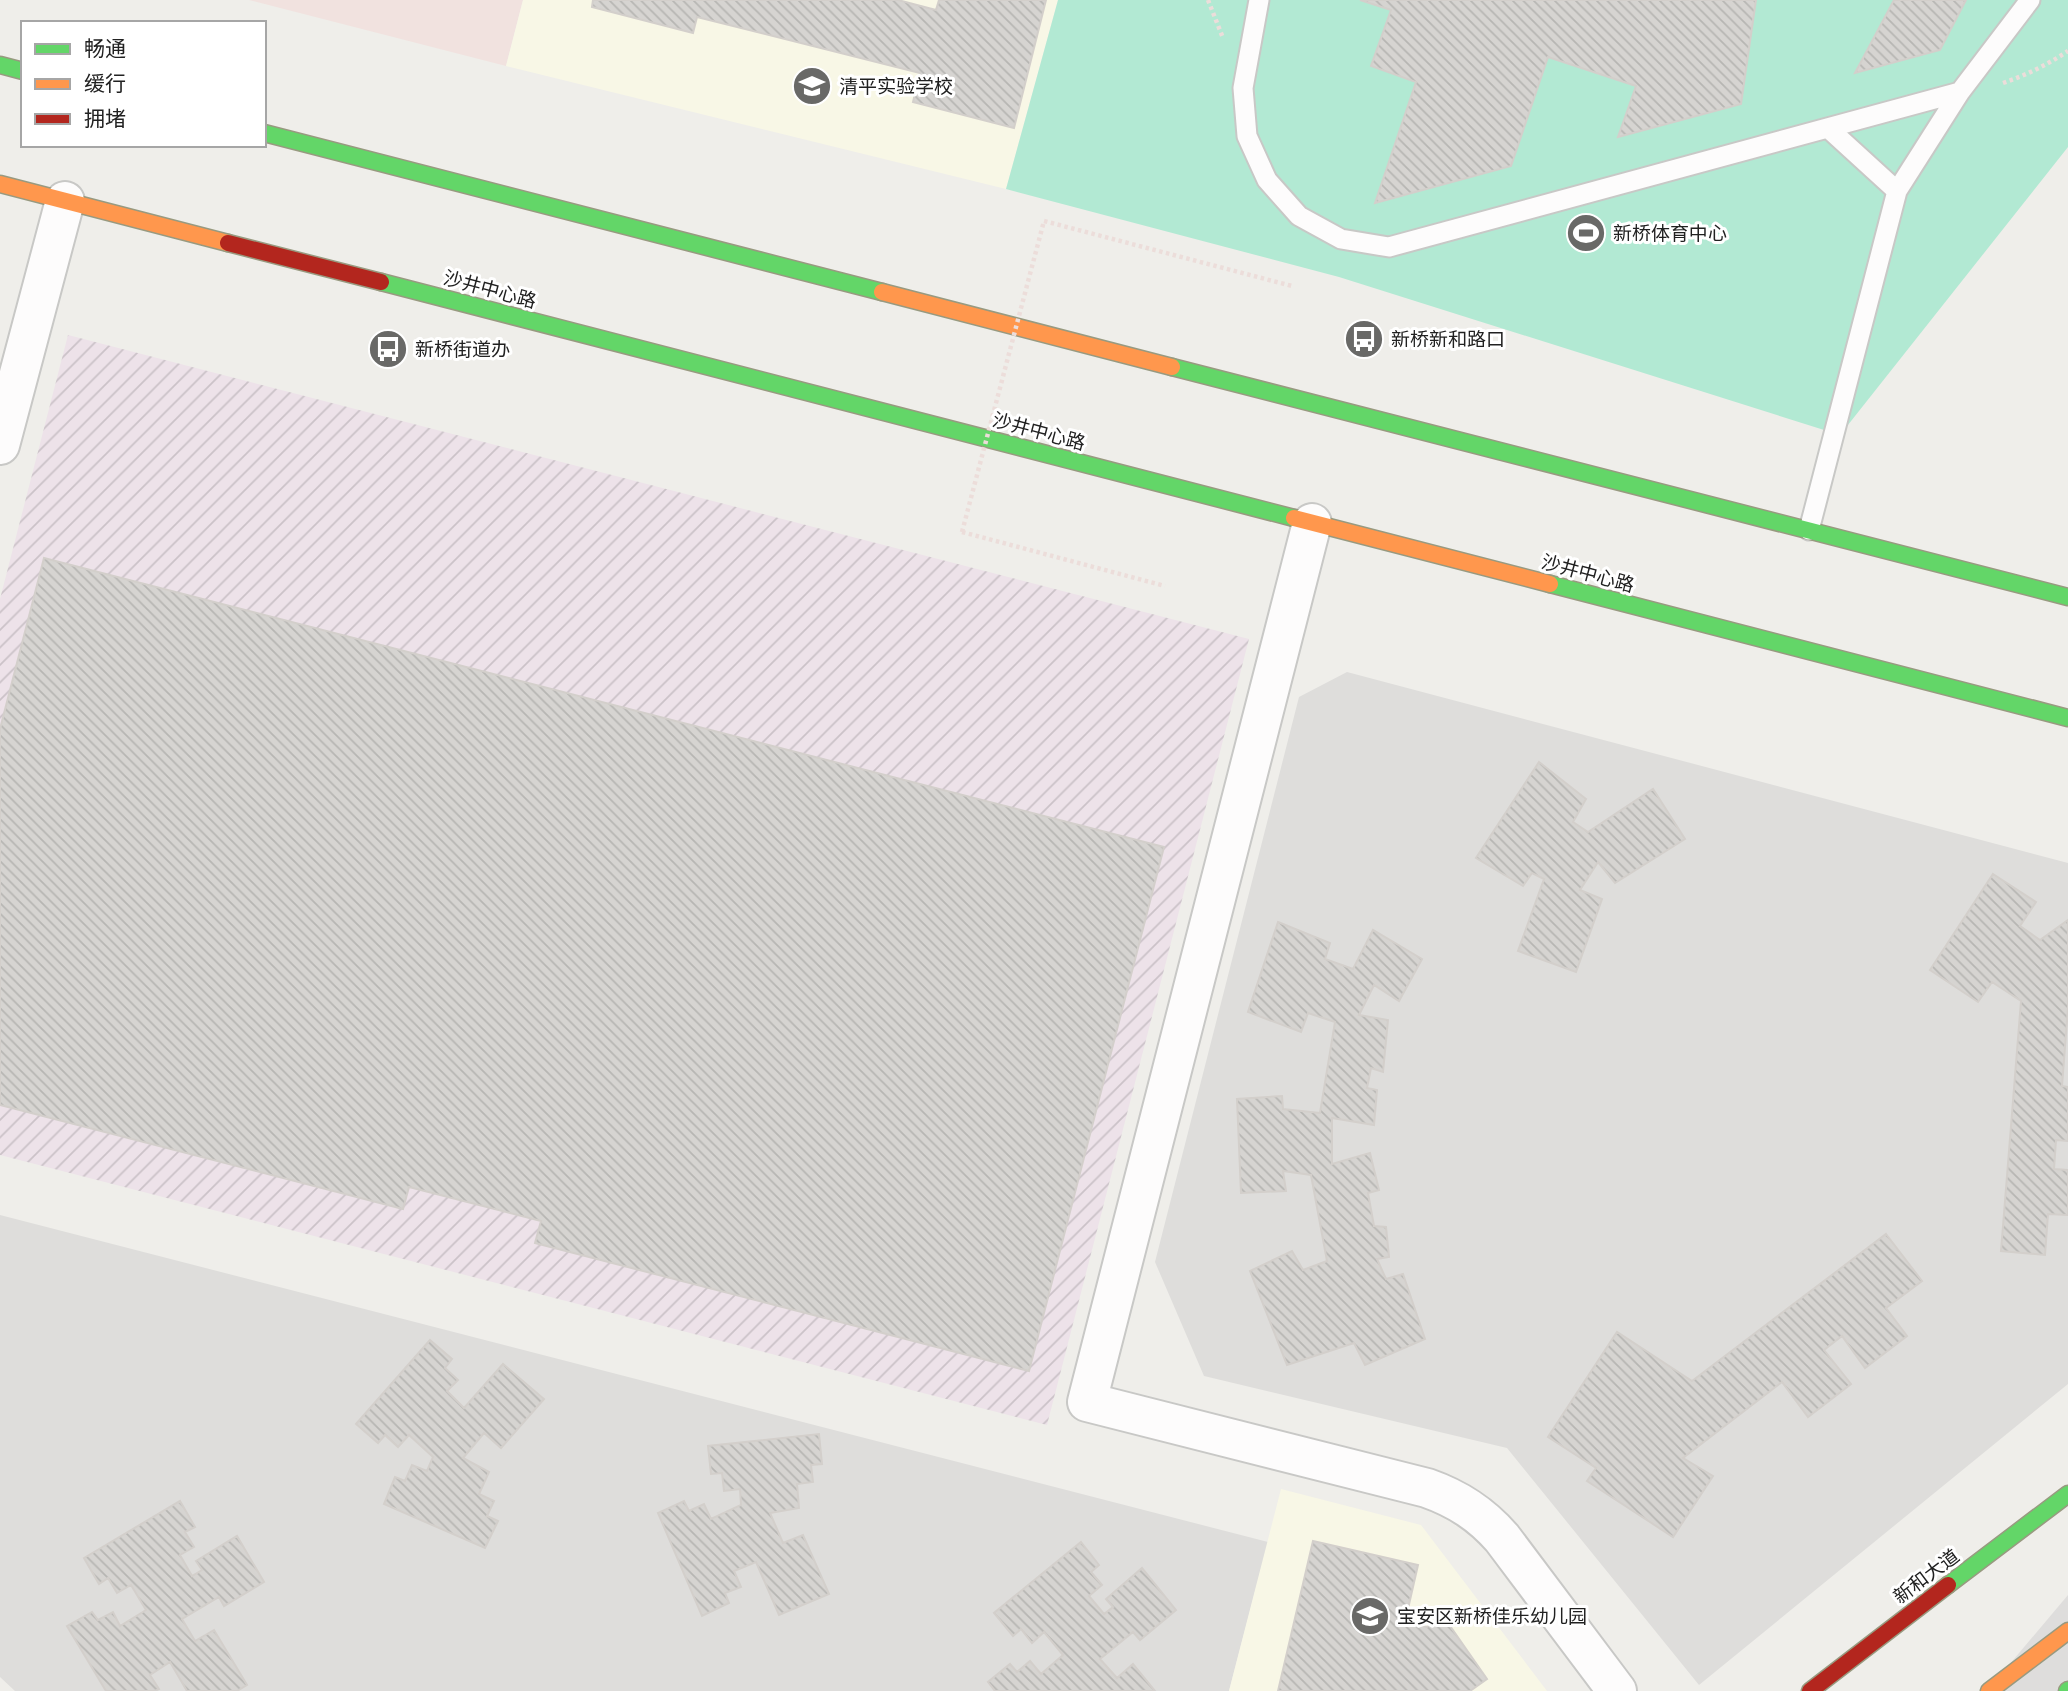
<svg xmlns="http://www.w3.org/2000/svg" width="2068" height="1691" viewBox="0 0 2068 1691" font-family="'PT Sans Narrow','Noto Sans SC',sans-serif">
<defs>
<pattern id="industrial-furrows" width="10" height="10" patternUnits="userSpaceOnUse" patternTransform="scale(1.75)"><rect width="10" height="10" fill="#ede2e9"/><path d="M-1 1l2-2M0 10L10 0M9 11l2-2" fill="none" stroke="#cbc2c8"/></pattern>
<pattern id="building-back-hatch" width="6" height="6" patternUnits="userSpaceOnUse" patternTransform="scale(1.75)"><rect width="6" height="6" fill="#d6d4d1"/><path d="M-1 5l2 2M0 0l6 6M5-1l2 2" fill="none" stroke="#b7b6b3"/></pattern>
</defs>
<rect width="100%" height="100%" fill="#efeeea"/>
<!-- residential -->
<path fill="#dedddb" d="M1347,672L2068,863V1384L1699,1685L1507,1448L1204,1376L1155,1262L1299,697Z
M0,1215L1268,1542L1229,1691H15L0,1677Z"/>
<!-- commercial -->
<path fill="#f1e2df" d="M249,0H523L506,66Z"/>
<!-- industrial -->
<path fill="url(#industrial-furrows)" d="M68,335L1249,639L1047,1425L0,1155V599Z"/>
<!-- education -->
<path fill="#f8f7e6" d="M523,0H1058L1006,189L506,66Z
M1281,1489L1421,1525L1547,1691H1229Z"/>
<!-- pitch -->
<path fill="#b2e9d3" d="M1058,0H2068V147L1840,435L1339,277L1006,189Z"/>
<!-- pier -->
<path fill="#dedddc" d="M2068,1595V1691H1987Z"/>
<!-- building -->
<path fill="url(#building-back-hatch)" stroke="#d3cfcb" stroke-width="2" d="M593,0H898L936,10L939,0H1046L1014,128L913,102L920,73L697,17L693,33L592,7Z
M1360,0H1756L1741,104L1618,137L1636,86L1548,57L1511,166L1375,203L1416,82L1371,66L1391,10Z
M1894,0H1966L1940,50L1855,73Z
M44,558L1164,847L1029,1371L535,1243L541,1221L409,1187L403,1209L0,1105V729Z
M1539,762L1586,799L1573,822L1588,832L1653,789L1685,839L1615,883L1598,862L1580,890L1602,899L1576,972L1518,951L1544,879L1532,873L1523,886L1476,858Z
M1993,874L2036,902L2020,926L2040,940L2068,920V1008L2062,1086L2068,1087V1141L2056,1140L2054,1169L2068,1170V1215L2048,1214L2045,1255L2001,1251L2021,1001L1992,982L1978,1002L1930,970Z
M1278,922L1330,943L1325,959L1353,969L1373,930L1422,959L1399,1001L1374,985L1359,1015L1388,1020L1383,1072L1371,1068L1367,1088L1377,1090L1374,1125L1332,1118V1164L1370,1153L1379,1190L1368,1193L1374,1226L1386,1227L1389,1257L1377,1259L1386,1279L1403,1274L1425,1339L1365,1365L1354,1343L1287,1365L1250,1271L1292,1251L1303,1270L1327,1261L1311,1175L1283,1171L1286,1191L1241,1193L1237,1099L1282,1096L1283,1109L1320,1113L1335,1022L1308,1013L1301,1032L1248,1012Z
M1886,1234L1922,1281L1886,1308L1907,1336L1865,1368L1842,1336L1824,1350L1851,1384L1808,1417L1782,1382L1683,1458L1713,1476L1673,1537L1587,1481L1596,1468L1548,1437L1617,1332L1692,1381Z
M430,1340L452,1359L445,1368L458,1380L447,1391L464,1408L503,1364L544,1399L501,1448L484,1433L463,1458L489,1472L479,1494L494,1501L487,1516L498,1521L485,1548L384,1504L395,1477L405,1481L412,1465L427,1471L433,1457L409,1435L398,1447L385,1435L378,1443L356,1424Z
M819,1434L822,1464L811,1465L813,1482L797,1484L799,1508L770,1513L783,1543L803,1535L829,1594L779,1615L756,1562L734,1571L741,1587L725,1593L729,1603L702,1616L658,1513L684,1501L689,1511L704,1504L711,1519L741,1505L740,1489L724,1491L722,1473L711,1474L708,1446Z
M180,1501L195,1527L185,1532L194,1547L180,1555L192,1576L202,1570L196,1561L237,1536L264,1582L224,1606L219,1597L182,1619L195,1641L214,1630L247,1685L237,1691H187L170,1662L150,1675L159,1689L155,1691H106L67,1626L92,1612L98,1620L113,1612L120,1626L146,1610L131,1585L117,1593L108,1578L99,1584L84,1558Z
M1313,1541L1418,1565L1405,1622L1427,1627L1443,1616L1487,1679L1470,1691H1278Z
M1081,1542L1099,1565L1091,1572L1102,1585L1089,1596L1104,1614L1113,1607L1106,1599L1142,1568L1176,1610L1140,1640L1133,1632L1100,1659L1117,1678L1133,1664L1155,1691H995L988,1682L1010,1664L1017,1672L1030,1661L1041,1674L1063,1655L1044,1632L1032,1643L1021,1629L1013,1636L994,1613Z"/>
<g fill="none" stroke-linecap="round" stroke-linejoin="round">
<!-- lane casing -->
<g stroke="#c8c8c6" stroke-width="23">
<path id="lane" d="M1259,0L1243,88L1247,136L1267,180L1299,216L1341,239L1389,247L1960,92L2030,0
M1828,128L1897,191
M1809,530L1897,191L1960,92"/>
</g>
<!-- street casing -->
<g stroke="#c8c8c6" stroke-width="42">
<path id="street" d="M0,445L65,201
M1312,523L1087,1402L1427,1488C1458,1499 1481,1514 1502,1538L1617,1691"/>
</g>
<!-- fast casing -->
<g stroke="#989a80" stroke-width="19">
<path id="fast" d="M0,65L23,71
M264,133L882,292
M381,282L1294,518
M1172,367L2068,597
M1550,584L2068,718
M1948,1585L2068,1494
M2067,1691L2068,1690"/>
</g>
<!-- slow casing -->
<g stroke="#989a80" stroke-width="19">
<path id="slow" d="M0,184L228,243
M882,292L1172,367
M1294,518L1550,584
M1989,1691L2068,1631"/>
</g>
<!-- jam casing -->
<g stroke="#989a80" stroke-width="19">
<path id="jam" d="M228,243L381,282
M1810,1691L1948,1585"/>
</g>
<!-- path -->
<path stroke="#ecddda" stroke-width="4.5" stroke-dasharray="3.5 3.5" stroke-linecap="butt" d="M1208,0L1223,38
M2003,83C2026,75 2047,65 2068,51
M1044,221L1292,286
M962,532L1165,586"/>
<!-- lane -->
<use href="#lane" stroke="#fdfcfc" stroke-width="19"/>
<!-- street -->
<use href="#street" stroke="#fdfcfc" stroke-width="38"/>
<!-- fast -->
<use href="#fast" stroke="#63d668" stroke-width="16"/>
<!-- slow -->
<use href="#slow" stroke="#ff974d" stroke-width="16"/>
<!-- jam -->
<use href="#jam" stroke="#b3261e" stroke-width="16"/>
<!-- path-bridge -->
<path stroke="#ecddda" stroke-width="4.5" stroke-dasharray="3.5 3.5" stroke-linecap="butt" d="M962,532L1044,221"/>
</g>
<!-- icons -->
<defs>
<g id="school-disc" transform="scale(2.0125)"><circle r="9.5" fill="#696967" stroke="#fff"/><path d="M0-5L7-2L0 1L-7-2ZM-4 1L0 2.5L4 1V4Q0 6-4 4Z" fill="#fff"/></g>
<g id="stadium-disc" transform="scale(2.0125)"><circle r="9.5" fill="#696967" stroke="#fff"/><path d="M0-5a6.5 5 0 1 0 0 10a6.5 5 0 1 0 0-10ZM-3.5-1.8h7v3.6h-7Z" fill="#fff"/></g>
<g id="bus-disc" transform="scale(2.0125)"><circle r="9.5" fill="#696967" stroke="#fff"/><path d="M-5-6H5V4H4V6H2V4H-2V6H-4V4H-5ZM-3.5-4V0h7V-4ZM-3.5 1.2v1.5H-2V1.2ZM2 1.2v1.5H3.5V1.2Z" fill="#fff"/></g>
</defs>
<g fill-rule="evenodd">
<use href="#school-disc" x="812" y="86"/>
<use href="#stadium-disc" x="1586" y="233"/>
<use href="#bus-disc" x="1364" y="339"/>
<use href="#bus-disc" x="388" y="349"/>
<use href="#school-disc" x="1370" y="1616"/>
</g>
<g text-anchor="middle" stroke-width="6" stroke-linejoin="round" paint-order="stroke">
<!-- poi labels -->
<g font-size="19" fill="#212121" stroke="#fff" text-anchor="start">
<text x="839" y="93">清平实验学校</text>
<text x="1613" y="240">新桥体育中心</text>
<text x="1391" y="346">新桥新和路口</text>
<text x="415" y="356">新桥街道办</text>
<text x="1397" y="1623">宝安区新桥佳乐幼儿园</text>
</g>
<!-- street labels -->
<g font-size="19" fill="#212121" stroke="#fff">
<text transform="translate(490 289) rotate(15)" y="7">沙井中心路</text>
<text transform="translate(1039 431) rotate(15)" y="7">沙井中心路</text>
<text transform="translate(1588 573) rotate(15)" y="7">沙井中心路</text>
<text transform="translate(1926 1576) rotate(-37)" y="7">新和大道</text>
</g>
</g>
<!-- legend -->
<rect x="21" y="21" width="245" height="126" fill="#ffffff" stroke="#a6a6a6" stroke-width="2"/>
<rect x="35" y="44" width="35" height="10" fill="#63d668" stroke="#a6a6a6" stroke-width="2"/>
<text x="84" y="56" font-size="21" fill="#212121">畅通</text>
<rect x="35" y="79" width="35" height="10" fill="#ff974d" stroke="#a6a6a6" stroke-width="2"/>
<text x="84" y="91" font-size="21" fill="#212121">缓行</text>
<rect x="35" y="114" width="35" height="10" fill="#b3261e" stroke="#a6a6a6" stroke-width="2"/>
<text x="84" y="126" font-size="21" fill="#212121">拥堵</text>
</svg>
